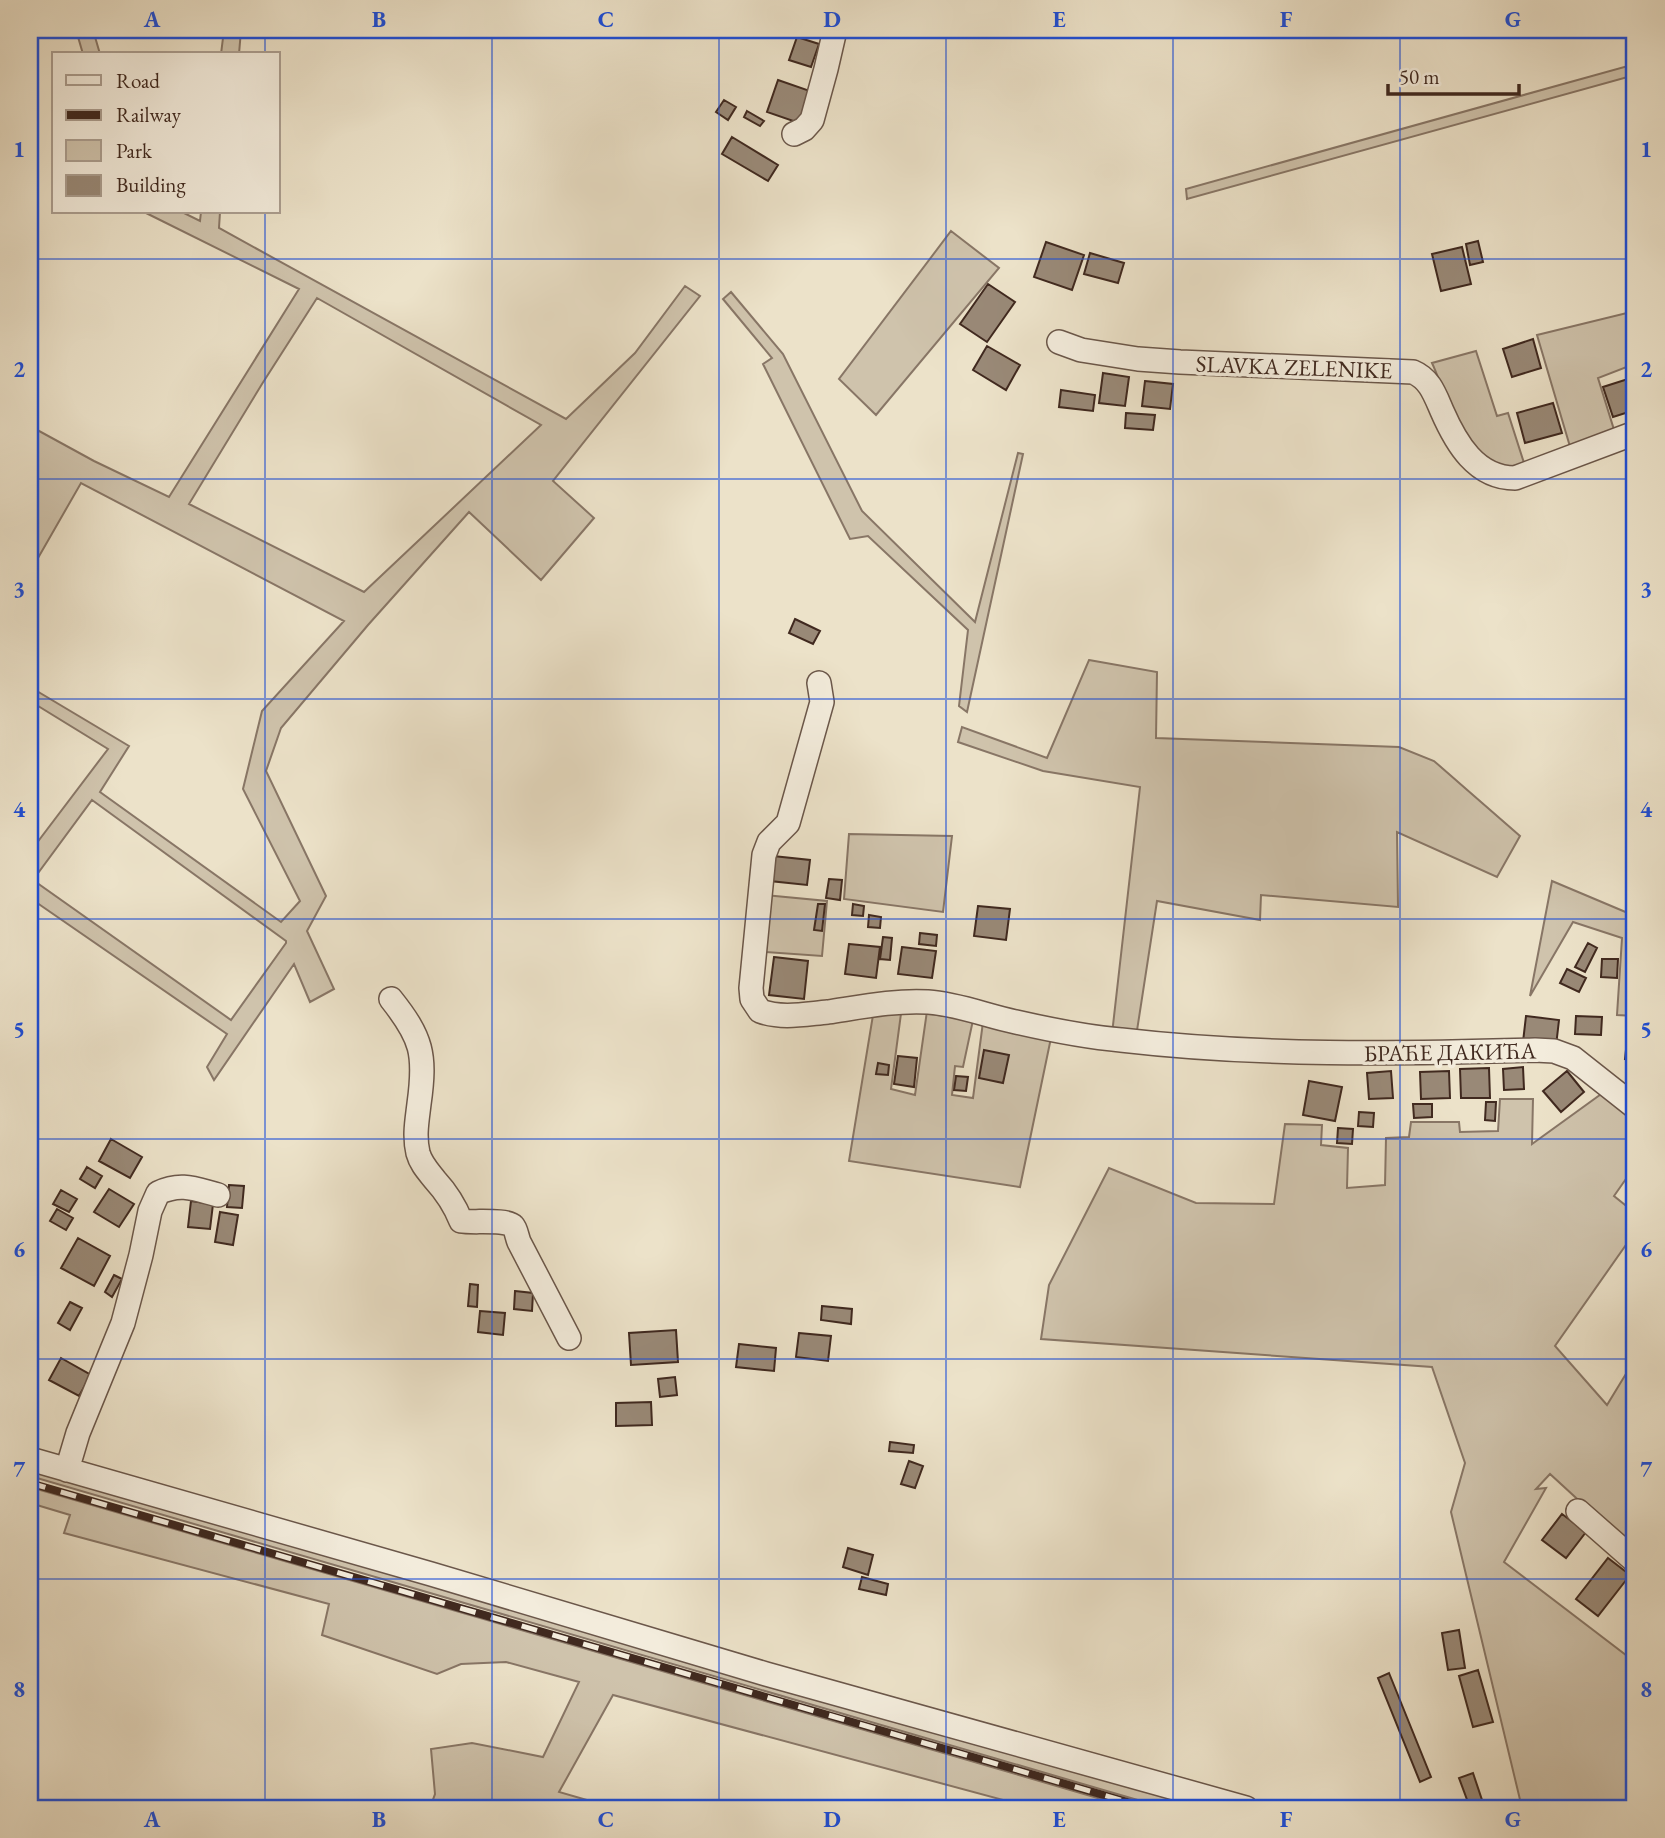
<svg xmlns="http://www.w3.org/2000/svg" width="1665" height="1838" viewBox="0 0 1665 1838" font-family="'EB Garamond',serif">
<rect width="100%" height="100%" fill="#ece2c9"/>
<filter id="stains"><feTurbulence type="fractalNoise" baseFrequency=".00286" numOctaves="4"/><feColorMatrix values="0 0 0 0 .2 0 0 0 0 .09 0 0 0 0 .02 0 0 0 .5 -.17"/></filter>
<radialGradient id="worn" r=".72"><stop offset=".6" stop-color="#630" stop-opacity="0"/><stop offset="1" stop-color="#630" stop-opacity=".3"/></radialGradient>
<!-- green -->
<path fill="#cfc3ac" stroke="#887666" stroke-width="2" fill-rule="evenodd" d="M76,30H93L100,54H83Z
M224,30H241L239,54H221Z
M1635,64V75L1187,199L1186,189Z
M144,212H182L200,221L201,212H220L219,228L566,419L635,353L685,286L700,296L553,481L594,518L541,580L469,512L368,625L281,728L266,771L326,896L307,931L334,989L310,1002L294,964L214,1080L207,1067L227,1034L30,898V852L108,749L30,701V687L129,746L100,792L281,922L300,901L243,789L262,711L344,621L81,483L30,572V426L94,461L169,497L299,289ZM317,298L541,425L364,592L189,504L262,384ZM92,800L286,941V943L231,1020L33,880Z
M951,231L999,268L876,415L839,379Z
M731,292L783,354L862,511L975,622L1018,453L1023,454L967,712L959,706L968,630L868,536L850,539L763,364L772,358L723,299Z
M1635,311V383L1629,366L1598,378L1615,433L1571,450L1537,335Z
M1476,351L1497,416L1508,413L1524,463C1467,489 1448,396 1432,363Z
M1089,660L1157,672L1156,738L1399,747L1434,761L1520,836L1497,877L1397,832L1398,907L1261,895L1260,920L1157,901L1136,1037L1112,1034L1140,787L1043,771L958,742L962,727L1047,758Z
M849,834L952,836L943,912L844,899Z
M1552,881L1635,916V1016L1617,1015L1622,938L1573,922L1530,996Z
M753,894L827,901L822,956L750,951Z
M902,1006L891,1089L915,1095L927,1011L973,1020L963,1067L955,1066L952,1095L973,1098L983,1022L1052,1033L1020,1187L849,1161L874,1009Z
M1604,1092L1635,1117V1166L1614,1196L1635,1213V1232L1555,1346L1607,1405L1635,1359V1430L1630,1436L1635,1442V1552L1550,1474L1536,1489L1546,1488L1504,1562L1635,1662V1808H1522L1451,1512L1465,1463L1432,1367L1041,1339L1049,1285L1109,1168L1196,1203L1274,1204L1285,1124L1322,1125L1321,1145L1348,1148L1347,1188L1385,1185L1386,1138L1409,1137L1411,1122H1459L1460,1132L1498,1131L1500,1099H1533L1532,1144Z
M30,1465L1198,1803L1201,1808H1165L30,1476Z
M30,1487L1132,1808H1033L613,1695L559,1792L597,1803L603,1808H488L476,1802L472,1808H430L435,1794L431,1749L472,1743L543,1757L579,1682L506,1662L461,1664L437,1674L322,1635L329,1604L64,1533L70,1515L30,1503Z"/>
<!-- building -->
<path fill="#998977" stroke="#40291f" stroke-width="2" d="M797,37L819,44L811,67L789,60Z
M778,80L810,91L799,123L767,112Z
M724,100L736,107L728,120L716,112Z
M747,111L764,121L760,126L744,117Z
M732,137L778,165L768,181L722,154Z
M1478,241L1483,262L1470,265L1466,244Z
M1046,242L1084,255L1072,290L1034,277Z
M1462,247L1471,284L1441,291L1432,254Z
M1090,253L1124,263L1118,283L1084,274Z
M988,284L1015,302L987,342L960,324Z
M1533,339L1541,368L1512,377L1503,349Z
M987,346L1020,365L1006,390L973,370Z
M1103,373L1129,377L1125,406L1099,403Z
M1631,378L1635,392V410L1613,417L1603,387Z
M1145,381L1173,384L1170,409L1142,406Z
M1061,390L1095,395L1093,411L1059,407Z
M1553,403L1562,433L1525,443L1517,413Z
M1126,413L1155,415L1153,430L1125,428Z
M795,619L820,631L813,644L789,633Z
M773,856L810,860L807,885L770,881Z
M829,879L842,880L840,900L826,898Z
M818,904H825L822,931L814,930Z
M853,904L864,906L863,916L852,915Z
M978,906L1010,909L1006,940L974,936Z
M869,915L881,917L880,928L868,927Z
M920,933L937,935L936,946L919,944Z
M883,937L892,938L890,960L880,959Z
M1588,943L1597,948L1585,972L1575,967Z
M849,944L880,947L876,978L845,974Z
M902,947L936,951L932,978L898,974Z
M774,957L808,961L804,999L769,995Z
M1602,959H1618L1617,978L1601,977Z
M1567,969L1586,978L1579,992L1560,983Z
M1526,1016L1559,1020L1556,1046L1523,1042Z
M1576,1016L1602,1017L1601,1035L1575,1034Z
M1629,1021H1635V1060L1625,1059Z
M984,1050L1009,1055L1003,1083L979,1078Z
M898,1056L917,1058L914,1087L894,1084Z
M878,1063L889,1065L888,1075L876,1074Z
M1523,1067L1524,1089L1504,1090L1503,1069Z
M1489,1068L1490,1098H1461L1460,1069Z
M1391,1071L1393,1098L1369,1099L1367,1073Z
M1449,1071L1450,1098L1421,1099L1420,1072Z
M1567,1071L1584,1092L1561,1112L1543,1091Z
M956,1076L968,1077L966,1091L954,1090Z
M1309,1081L1342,1087L1335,1121L1303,1115Z
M1486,1102H1496L1495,1121L1485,1120Z
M1413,1104H1432V1117L1414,1118Z
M1359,1112L1374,1113L1373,1127L1358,1126Z
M1338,1128L1353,1129L1352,1144L1337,1143Z
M111,1139L142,1157L130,1178L99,1161Z
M87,1167L102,1176L95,1188L80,1179Z
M229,1185L244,1186L242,1208L227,1207Z
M109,1189L134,1204L119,1227L94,1212Z
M61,1190L77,1199L69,1212L53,1204Z
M191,1201L213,1204L210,1229L188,1227Z
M57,1209L73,1218L66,1230L50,1221Z
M220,1212L238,1215L233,1245L215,1242Z
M78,1238L110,1256L94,1286L61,1268Z
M114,1275L122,1279L112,1297L105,1292Z
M470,1284L478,1285L477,1307L468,1306Z
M515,1291L533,1293L532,1311L514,1309Z
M70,1302L82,1308L70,1330L58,1323Z
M822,1306L852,1309L851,1324L821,1320Z
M480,1311L505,1313L503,1335L478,1332Z
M676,1330L678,1362L631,1365L629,1333Z
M799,1333L831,1336L828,1361L796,1357Z
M739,1344L776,1348L774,1371L736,1367Z
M61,1358L91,1375L79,1396L49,1380Z
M675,1377L677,1395L660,1397L658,1379Z
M651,1402L652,1425L616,1426V1403Z
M890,1442L914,1445L913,1453L889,1451Z
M909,1461L923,1466L915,1488L901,1484Z
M1562,1514L1586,1532L1566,1558L1542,1540Z
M848,1548L873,1555L868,1575L843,1567Z
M1608,1558L1630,1575L1598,1616L1576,1599Z
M862,1577L888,1584L886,1595L859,1589Z
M1459,1630L1465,1668L1448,1670L1442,1633Z
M1478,1670L1493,1722L1473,1727L1459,1676Z
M1389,1673L1431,1777L1420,1782L1378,1678Z
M1473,1773L1482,1800L1469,1805L1459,1778Z"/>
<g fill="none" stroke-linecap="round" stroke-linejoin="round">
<!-- minor casing -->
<g stroke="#6b574a" stroke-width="26">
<path id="minor" d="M794,134L804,129L812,120L826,69L835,30
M1059,342L1081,350L1138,359L1180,362L1413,372C1430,379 1435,395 1442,411C1456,443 1476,478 1515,478L1635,433
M819,683L822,702L788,823L769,842L764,855L751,988L752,999L760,1011C782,1019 805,1014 828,1012C861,1007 895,1000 928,1002C958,1004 987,1016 1016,1022C1051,1030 1086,1037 1121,1040C1259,1056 1397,1054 1535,1050L1554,1051L1573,1058L1635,1107
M391,999C422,1038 426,1054 419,1104C417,1121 414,1136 418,1153C421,1164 428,1171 435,1180C446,1192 455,1206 461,1221C472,1223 507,1219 513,1226C516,1229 517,1237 519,1242L569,1338
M30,1459L431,1574L766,1674L1246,1808
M67,1470L78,1433L123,1323L141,1255L150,1211L158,1193C181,1182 195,1189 218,1195
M1578,1511L1635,1561"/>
</g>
<!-- minor -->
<use href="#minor" stroke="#f3ecdc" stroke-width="23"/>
<!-- rail casing -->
<g stroke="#40291f" stroke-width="8">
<path id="rail" d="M30,1483L1148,1808"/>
</g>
<!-- rail -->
<use href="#rail" stroke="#f3ecdc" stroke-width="5" stroke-dasharray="16" stroke-linecap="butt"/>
</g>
<!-- grid -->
<path fill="none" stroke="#1d4ed8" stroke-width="2" stroke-opacity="0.55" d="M265,30V54M492,30V1808M719,30V1808M946,30V1808M1173,30V1808M1400,30V1808M265,212V1808M30,259H1635M30,479H1635M30,699H1635M30,919H1635M30,1139H1635M30,1359H1635M30,1579H1635"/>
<g text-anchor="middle" stroke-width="7" stroke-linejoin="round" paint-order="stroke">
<!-- street labels -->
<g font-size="23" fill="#40291f" stroke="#f3ecdc">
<text transform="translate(1294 367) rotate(2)" y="8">SLAVKA ZELENIKE</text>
<text transform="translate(1450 1052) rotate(-1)" y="8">БРАЋЕ ДАКИЋА</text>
</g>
</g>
<!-- margin -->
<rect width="1665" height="1838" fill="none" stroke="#ece2c9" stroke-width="77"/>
<!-- legend -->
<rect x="52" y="52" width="228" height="161" fill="#f3ecdc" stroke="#ab9e90" stroke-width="2"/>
<rect x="66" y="75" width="35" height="10" fill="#f3ecdc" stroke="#ab9e90" stroke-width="2"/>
<text x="116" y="88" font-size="21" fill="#40291f">Road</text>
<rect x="66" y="110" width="35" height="10" fill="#40291f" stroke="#ab9e90" stroke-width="2"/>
<text x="116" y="122" font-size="21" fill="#40291f">Railway</text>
<rect x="66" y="140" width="35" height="21" fill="#cfc3ac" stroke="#ab9e90" stroke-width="2"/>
<text x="116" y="158" font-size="21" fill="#40291f">Park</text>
<rect x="66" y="175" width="35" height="21" fill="#998977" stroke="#ab9e90" stroke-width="2"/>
<text x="116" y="192" font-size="21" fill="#40291f">Building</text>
<!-- scale -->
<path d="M1388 84v10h131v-10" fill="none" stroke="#40291f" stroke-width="3.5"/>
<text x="1399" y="84" font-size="21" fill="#40291f" stroke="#f3ecdc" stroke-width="5" paint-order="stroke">50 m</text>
<rect x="38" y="38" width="1588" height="1762" fill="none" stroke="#1d4ed8" stroke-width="2.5"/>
<g font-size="23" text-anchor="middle" font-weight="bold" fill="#1d4ed8">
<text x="152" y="27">A</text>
<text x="379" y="27">B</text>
<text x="606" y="27">C</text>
<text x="832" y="27">D</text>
<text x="1059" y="27">E</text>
<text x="1286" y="27">F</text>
<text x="1513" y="27">G</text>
<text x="19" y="157">1</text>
<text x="1646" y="157">1</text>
<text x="19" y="377">2</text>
<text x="1646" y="377">2</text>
<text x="19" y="597">3</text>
<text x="1646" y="597">3</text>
<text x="19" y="817">4</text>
<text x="1646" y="817">4</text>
<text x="19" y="1037">5</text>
<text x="1646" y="1037">5</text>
<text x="19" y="1257">6</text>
<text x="1646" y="1257">6</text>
<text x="19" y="1477">7</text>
<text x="1646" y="1477">7</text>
<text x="19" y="1697">8</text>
<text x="1646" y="1697">8</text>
<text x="152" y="1827">A</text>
<text x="379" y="1827">B</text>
<text x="606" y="1827">C</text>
<text x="832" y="1827">D</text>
<text x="1059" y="1827">E</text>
<text x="1286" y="1827">F</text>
<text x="1513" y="1827">G</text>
</g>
<rect width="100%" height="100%" filter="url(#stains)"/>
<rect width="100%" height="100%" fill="url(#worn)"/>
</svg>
